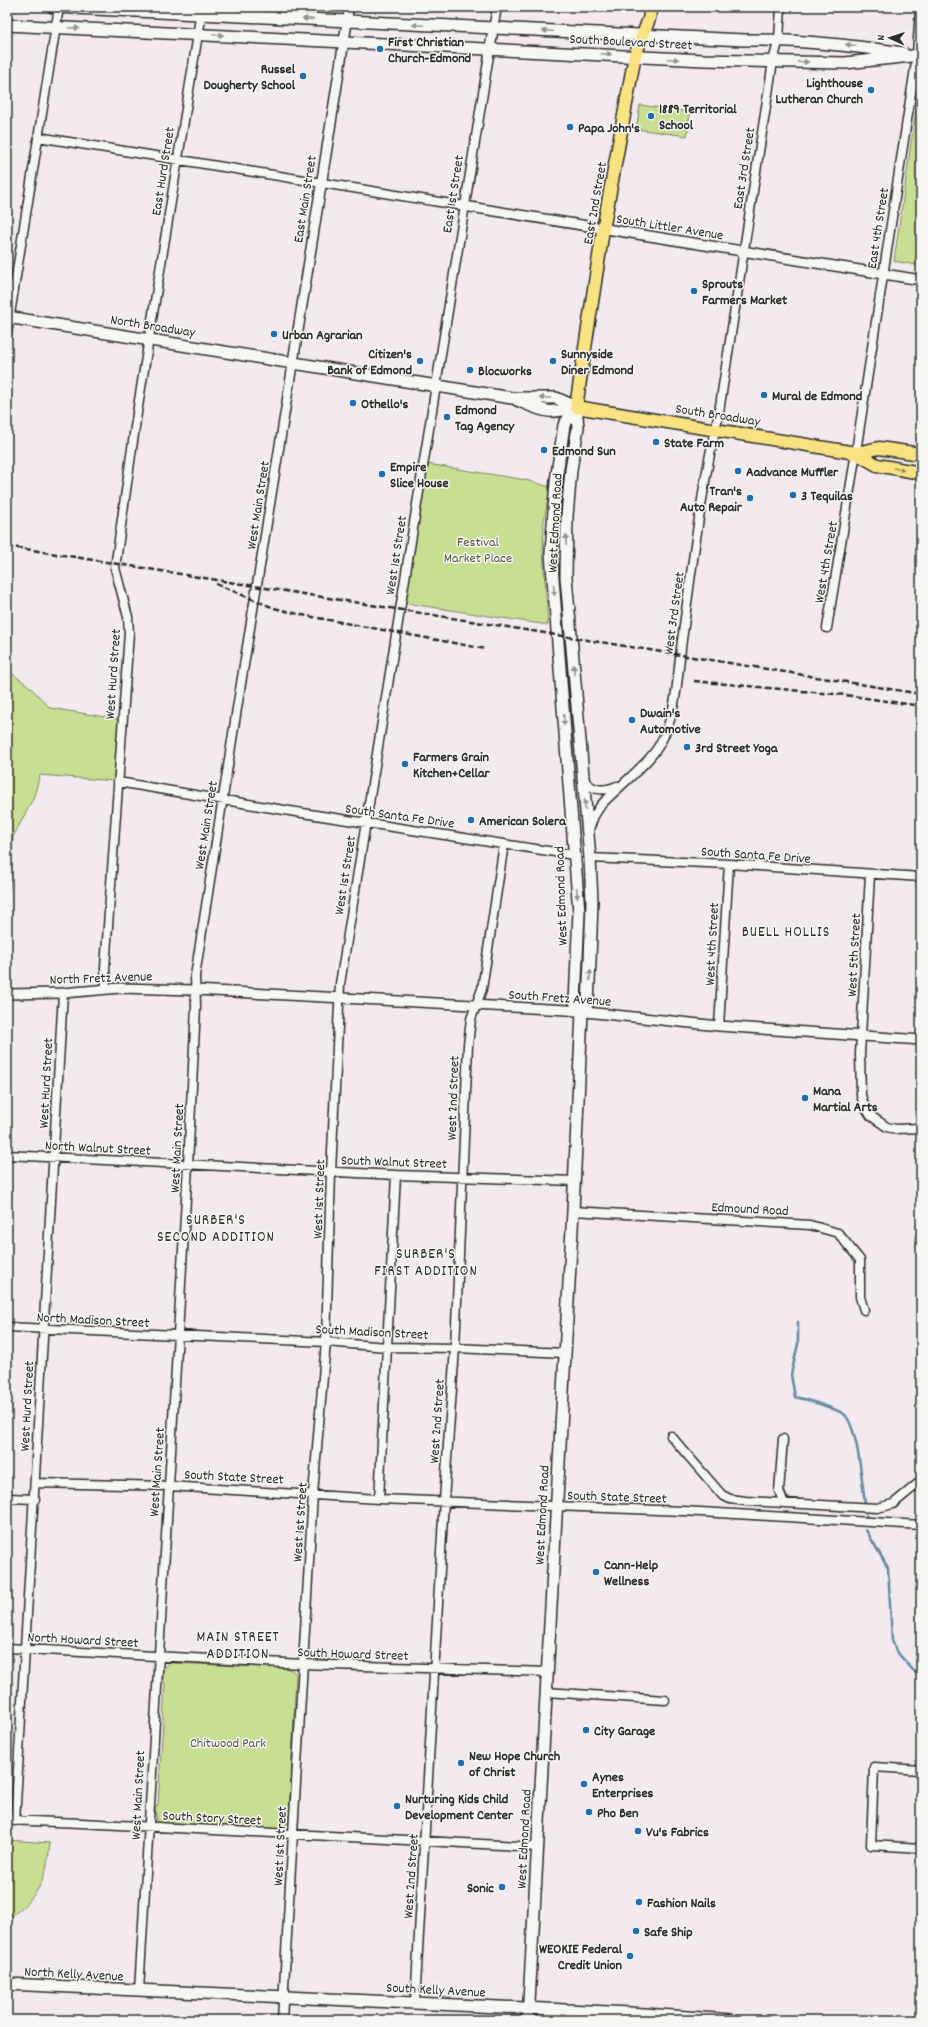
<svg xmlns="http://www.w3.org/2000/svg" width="928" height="2027" viewBox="0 0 928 2027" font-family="Dekko,sans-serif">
<rect width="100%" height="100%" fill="#f2eaee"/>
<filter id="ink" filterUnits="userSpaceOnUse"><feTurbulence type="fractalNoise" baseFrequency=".025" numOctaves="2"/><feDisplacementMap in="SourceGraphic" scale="8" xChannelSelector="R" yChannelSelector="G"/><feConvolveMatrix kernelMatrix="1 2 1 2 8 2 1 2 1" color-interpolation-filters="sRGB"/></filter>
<g filter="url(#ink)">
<!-- green -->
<path fill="#c8de93" stroke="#7a845f" d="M921,75V266L894,261Z
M640,105L690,112L687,136L636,129Z
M427,464L526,480L550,487L544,521L543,552L548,625L405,603Z
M7,670L29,686L50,708L118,719L115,781L40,775L33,799L13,837L7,935Z
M171,1663L287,1668L296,1673L289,1818L286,1826L279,1829L161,1823L157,1820L155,1808L158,1805L165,1685L163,1678V1668Z
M7,1840L50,1843C46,1883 39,1895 7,1920Z"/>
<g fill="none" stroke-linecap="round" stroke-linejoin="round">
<!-- stream -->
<path stroke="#65899f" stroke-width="2.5" d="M798,1322V1344L791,1375L795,1397C805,1399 838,1409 845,1415C858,1429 862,1483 865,1503
M866,1515V1517
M866,1530L888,1568L892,1640L896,1651L921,1679"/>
<!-- minor casing -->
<g stroke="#2b2b2b" stroke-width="11">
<path id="minor" d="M347,22L349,7
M493,29L497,7
M38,137L464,206
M7,333L59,7
M827,628L853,471L917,55L920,7
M583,779C592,791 603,792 617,786
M118,782L296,812L574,855
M589,830L594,816L601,805C617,788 647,765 658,747C679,713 677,671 683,633C693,559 702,485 719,412L773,61L779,39L781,7
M590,858L729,864L921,877
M870,875L860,1054L861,1095L864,1105L871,1116L887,1127L896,1129L921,1128
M106,989L105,968L129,633L128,617L115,568L137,413L198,34
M719,1026L729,864
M7,1155L396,1175L574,1181
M573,1211L810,1225L838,1233L860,1260V1297L864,1310
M7,1327L326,1342L387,1347L455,1348L566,1353
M671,1436L722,1495L730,1499L746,1501L877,1508L893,1504L921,1481
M783,1439L779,1491L784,1503
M36,1483L169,1486L379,1499L683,1511L921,1525
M7,1498L35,1499
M379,1499L396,1175
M7,1648L302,1664L547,1672
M546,1692L665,1700
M921,1770L874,1767L871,1845L921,1848
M7,1820L81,1823L538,1847
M15,1821L63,993
M139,1991L188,1165L196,1007L195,976C227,771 259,567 293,362
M415,2003L444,1500L455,1348L468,1045L471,1019L482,989L504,844
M282,2020L313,1494L326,1342L331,1172L340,984L490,49"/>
</g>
<!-- tertiary casing -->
<g stroke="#2b2b2b" stroke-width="12">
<path id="tertiary" d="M198,34L202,7
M490,49L493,29
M464,206L921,280
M293,362L347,22
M7,994L63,993L120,988L195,990L567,1010L719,1026L921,1040"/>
</g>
<!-- secondary casing -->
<g stroke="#2b2b2b" stroke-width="14">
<path id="secondary" d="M53,7L744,40C797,39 850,45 903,53
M7,25L704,60L845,63L921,55
M7,317L512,398H556L576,407
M517,400C543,411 548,415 576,407
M576,407L564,425L556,481L551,553L579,912L575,1002L582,1012
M7,1984L630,2013L731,2020
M528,2020L573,1211L582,1012L588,1003L590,961L592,901L590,858L566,577L567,516L571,470L578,427L576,407"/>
</g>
<!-- primary casing -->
<g stroke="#2b2b2b" stroke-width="15">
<path id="primary" d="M651,7L649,19L635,55L603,230L576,407L856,453L879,448L921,454
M856,453L877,465L921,473"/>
</g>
<!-- minor -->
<use href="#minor" stroke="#f6f6f2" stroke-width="8"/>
<!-- tertiary -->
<use href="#tertiary" stroke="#f6f6f2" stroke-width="9"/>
<!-- secondary -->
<use href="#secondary" stroke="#f6f6f2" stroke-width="11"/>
<!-- primary -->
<use href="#primary" stroke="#f8e281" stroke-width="12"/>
<!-- rail -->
<path stroke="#2b2b2b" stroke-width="2.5" stroke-dasharray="6 3" stroke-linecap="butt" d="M7,546L921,694
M216,584L274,608L302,615L486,649
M694,681L845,695L921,706"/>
</g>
<!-- one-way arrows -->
<defs><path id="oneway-solid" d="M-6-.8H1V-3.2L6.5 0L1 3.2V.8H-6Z"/></defs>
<g fill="#90908e">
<use href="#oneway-solid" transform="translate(308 19) rotate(-177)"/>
<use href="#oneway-solid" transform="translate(418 25) rotate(-177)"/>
<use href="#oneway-solid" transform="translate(74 28) rotate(3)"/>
<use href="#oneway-solid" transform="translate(548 31) rotate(-178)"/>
<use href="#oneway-solid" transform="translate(218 35) rotate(3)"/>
<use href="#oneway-solid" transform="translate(851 45) rotate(-173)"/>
<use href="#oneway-solid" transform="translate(606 54) rotate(3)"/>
<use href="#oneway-solid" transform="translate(673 59) rotate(2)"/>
<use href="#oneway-solid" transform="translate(803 62) rotate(1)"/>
<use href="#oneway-solid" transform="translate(545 398) rotate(180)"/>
<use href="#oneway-solid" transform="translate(566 540) rotate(-89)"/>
<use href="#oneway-solid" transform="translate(554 590) rotate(85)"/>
<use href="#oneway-solid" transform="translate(574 670) rotate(-95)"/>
<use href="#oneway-solid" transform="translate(564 720) rotate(86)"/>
<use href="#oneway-solid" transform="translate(585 805) rotate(-95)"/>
<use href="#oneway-solid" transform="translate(577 893) rotate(86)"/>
<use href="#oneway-solid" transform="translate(590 975) rotate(-86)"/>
</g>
<use fill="#928656" href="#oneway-solid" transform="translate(899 469) rotate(10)"/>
</g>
<!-- markers -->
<g fill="#1f6fb2" stroke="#f6f6f2" stroke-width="1.5">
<circle cx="380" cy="49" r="4"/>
<circle cx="303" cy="76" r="4"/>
<circle cx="871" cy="90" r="4"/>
<circle cx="651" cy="116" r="4"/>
<circle cx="570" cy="127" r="4"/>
<circle cx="694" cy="291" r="4"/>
<circle cx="274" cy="334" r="4"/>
<circle cx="420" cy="361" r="4"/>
<circle cx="553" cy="361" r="4"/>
<circle cx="470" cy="370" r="4"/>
<circle cx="764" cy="395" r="4"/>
<circle cx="353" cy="403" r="4"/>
<circle cx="447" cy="417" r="4"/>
<circle cx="656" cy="442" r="4"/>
<circle cx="544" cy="450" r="4"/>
<circle cx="738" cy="471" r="4"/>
<circle cx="382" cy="474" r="4"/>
<circle cx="793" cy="495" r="4"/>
<circle cx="750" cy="498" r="4"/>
<circle cx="632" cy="720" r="4"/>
<circle cx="687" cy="747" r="4"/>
<circle cx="405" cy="764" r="4"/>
<circle cx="471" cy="820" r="4"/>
<circle cx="805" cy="1098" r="4"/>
<circle cx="596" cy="1572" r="4"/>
<circle cx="586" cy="1730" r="4"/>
<circle cx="461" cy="1763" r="4"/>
<circle cx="584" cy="1784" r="4"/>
<circle cx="397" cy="1806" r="4"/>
<circle cx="589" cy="1812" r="4"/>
<circle cx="638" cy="1831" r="4"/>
<circle cx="502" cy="1887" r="4"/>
<circle cx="639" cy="1902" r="4"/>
<circle cx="636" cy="1931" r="4"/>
<circle cx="630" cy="1956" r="4"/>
</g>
<g text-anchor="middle" stroke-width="3" stroke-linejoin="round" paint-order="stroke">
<!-- poi labels -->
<g font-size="14" font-weight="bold" fill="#2b2b2b" stroke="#f6f6f2" text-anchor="start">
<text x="388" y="46">First Christian<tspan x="388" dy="16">Church-Edmond</tspan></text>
<text x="295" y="73" text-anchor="end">Russel<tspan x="295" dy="16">Dougherty School</tspan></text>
<text x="863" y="87" text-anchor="end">Lighthouse<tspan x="863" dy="16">Lutheran Church</tspan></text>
<text x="659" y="113">1889 Territorial<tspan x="659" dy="16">School</tspan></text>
<text x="578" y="132">Papa John's</text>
<text x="702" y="288">Sprouts<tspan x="702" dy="16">Farmers Market</tspan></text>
<text x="282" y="339">Urban Agrarian</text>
<text x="412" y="358" text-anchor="end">Citizen's<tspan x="412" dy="16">Bank of Edmond</tspan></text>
<text x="561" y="358">Sunnyside<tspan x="561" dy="16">Diner Edmond</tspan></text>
<text x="478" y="375">Blocworks</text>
<text x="772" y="400">Mural de Edmond</text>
<text x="361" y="408">Othello's</text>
<text x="455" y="414">Edmond<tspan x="455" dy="16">Tag Agency</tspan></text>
<text x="664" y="447">State Farm</text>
<text x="552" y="455">Edmond Sun</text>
<text x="390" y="471">Empire<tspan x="390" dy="16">Slice House</tspan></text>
<text x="746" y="476">Aadvance Muffler</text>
<text x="742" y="495" text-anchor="end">Tran's<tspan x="742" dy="16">Auto Repair</tspan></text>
<text x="801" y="500">3 Tequilas</text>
<text x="640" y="717">Dwain's<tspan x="640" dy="16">Automotive</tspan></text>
<text x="695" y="752">3rd Street Yoga</text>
<text x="413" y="761">Farmers Grain<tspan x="413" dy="16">Kitchen+Cellar</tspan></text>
<text x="479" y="825">American Solera</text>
<text x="813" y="1095">Mana<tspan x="813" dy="16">Martial Arts</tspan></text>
<text x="604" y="1569">Cann-Help<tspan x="604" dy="16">Wellness</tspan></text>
<text x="594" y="1735">City Garage</text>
<text x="469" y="1760">New Hope Church<tspan x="469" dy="16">of Christ</tspan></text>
<text x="592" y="1781">Aynes<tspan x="592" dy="16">Enterprises</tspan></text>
<text x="405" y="1803">Nurturing Kids Child<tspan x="405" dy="16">Development Center</tspan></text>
<text x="597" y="1817">Pho Ben</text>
<text x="646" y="1836">Vu's Fabrics</text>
<text x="494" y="1892" text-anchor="end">Sonic</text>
<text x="647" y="1907">Fashion Nails</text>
<text x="644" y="1936">Safe Ship</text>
<text x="622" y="1953" text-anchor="end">WEOKIE Federal<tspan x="622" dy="16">Credit Union</tspan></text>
</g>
<!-- street labels -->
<g font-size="14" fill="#2b2b2b" stroke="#f6f6f2">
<text transform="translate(631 41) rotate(3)" y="5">South Boulevard Street</text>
<text transform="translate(743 168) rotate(-81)" y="5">East 3rd Street</text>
<text transform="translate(162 171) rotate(-81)" y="5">East Hurd Street</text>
<text transform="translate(452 194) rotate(-81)" y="5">East 1st Street</text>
<text transform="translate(304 199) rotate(-81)" y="5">East Main Street</text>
<text transform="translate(594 203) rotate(-80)" y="5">East 2nd Street</text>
<text transform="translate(670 226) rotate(9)" y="5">South Littler Avenue</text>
<text transform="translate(877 228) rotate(-81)" y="5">East 4th Street</text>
<text transform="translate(153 325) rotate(9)" y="5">North Broadway</text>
<text transform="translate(718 414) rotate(9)" y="5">South Broadway</text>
<text transform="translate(257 505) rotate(-81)" y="5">West Main Street</text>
<text transform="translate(554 523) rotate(-87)" y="5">West Edmond Road</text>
<text transform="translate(395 555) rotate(-81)" y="5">West 1st Street</text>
<text transform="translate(825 562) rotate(-80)" y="5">West 4th Street</text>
<text transform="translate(673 613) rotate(-82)" y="5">West 3rd Street</text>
<text transform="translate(112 674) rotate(-86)" y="5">West Hurd Street</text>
<text transform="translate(400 815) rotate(8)" y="5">South Santa Fe Drive</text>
<text transform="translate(205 825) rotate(-81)" y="5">West Main Street</text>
<text transform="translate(756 854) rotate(4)" y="5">South Santa Fe Drive</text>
<text transform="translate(344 875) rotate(-81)" y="5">West 1st Street</text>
<text transform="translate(560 896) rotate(-92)" y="5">West Edmond Road</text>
<text transform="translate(711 944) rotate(-87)" y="5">West 4th Street</text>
<text transform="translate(853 955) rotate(-87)" y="5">West 5th Street</text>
<text transform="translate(101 977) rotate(-2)" y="5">North Fretz Avenue</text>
<text transform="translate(560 997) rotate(4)" y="5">South Fretz Avenue</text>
<text transform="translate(45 1083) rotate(-87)" y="5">West Hurd Street</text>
<text transform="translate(452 1098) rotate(-88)" y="5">West 2nd Street</text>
<text transform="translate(98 1147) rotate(3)" y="5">North Walnut Street</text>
<text transform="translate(176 1148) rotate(-87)" y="5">West Main Street</text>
<text transform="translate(394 1161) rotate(2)" y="5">South Walnut Street</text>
<text transform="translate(318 1199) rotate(-88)" y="5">West 1st Street</text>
<text transform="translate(750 1208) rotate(3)" y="5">Edmound Road</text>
<text transform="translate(93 1319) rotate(3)" y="5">North Madison Street</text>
<text transform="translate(372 1331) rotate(3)" y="5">South Madison Street</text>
<text transform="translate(26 1406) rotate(-87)" y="5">West Hurd Street</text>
<text transform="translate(436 1421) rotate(-86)" y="5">West 2nd Street</text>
<text transform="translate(156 1472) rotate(-86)" y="5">West Main Street</text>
<text transform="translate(234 1476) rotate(3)" y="5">South State Street</text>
<text transform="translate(617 1496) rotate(2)" y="5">South State Street</text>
<text transform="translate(541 1515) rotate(-87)" y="5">West Edmond Road</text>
<text transform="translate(299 1522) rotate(-86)" y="5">West 1st Street</text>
<text transform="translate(83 1639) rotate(3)" y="5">North Howard Street</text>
<text transform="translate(353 1653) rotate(2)" y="5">South Howard Street</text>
<text transform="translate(137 1795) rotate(-87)" y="5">West Main Street</text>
<text transform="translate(212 1817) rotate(3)" y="5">South Story Street</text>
<text transform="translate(523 1839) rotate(-87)" y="5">West Edmond Road</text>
<text transform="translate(279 1846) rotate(-87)" y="5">West 1st Street</text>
<text transform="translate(410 1876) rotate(-86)" y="5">West 2nd Street</text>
<text transform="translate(74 1973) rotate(3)" y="5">North Kelly Avenue</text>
<text transform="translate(436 1989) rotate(3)" y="5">South Kelly Avenue</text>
</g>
<!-- park labels -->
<g font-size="14" fill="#525845" stroke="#f6f6f2">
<text x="478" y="546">Festival<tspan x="478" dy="16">Market Place</tspan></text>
<text x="228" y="1747">Chitwood Park</text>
</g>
<!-- neighbourhood labels -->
<g font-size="15" letter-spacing="1" fill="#2b2b2b" stroke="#f6f6f2">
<text x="786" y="936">BUELL HOLLIS</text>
<text x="216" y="1224">SURBER'S<tspan x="216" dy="17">SECOND ADDITION</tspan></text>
<text x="426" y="1258">SURBER'S<tspan x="426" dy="17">FIRST ADDITION</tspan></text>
<text x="238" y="1641">MAIN STREET<tspan x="238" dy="17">ADDITION</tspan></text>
</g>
</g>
<!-- margin -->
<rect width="928" height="2027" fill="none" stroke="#f6f6f2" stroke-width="24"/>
<rect x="12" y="12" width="904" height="2003" fill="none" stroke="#2b2b2b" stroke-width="1.5" filter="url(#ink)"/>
<!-- north arrow -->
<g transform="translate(890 38) rotate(273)" stroke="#f6f6f2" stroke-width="3" paint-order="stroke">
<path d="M0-3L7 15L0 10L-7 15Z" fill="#2b2b2b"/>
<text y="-6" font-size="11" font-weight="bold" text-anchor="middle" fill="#2b2b2b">N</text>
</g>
</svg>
